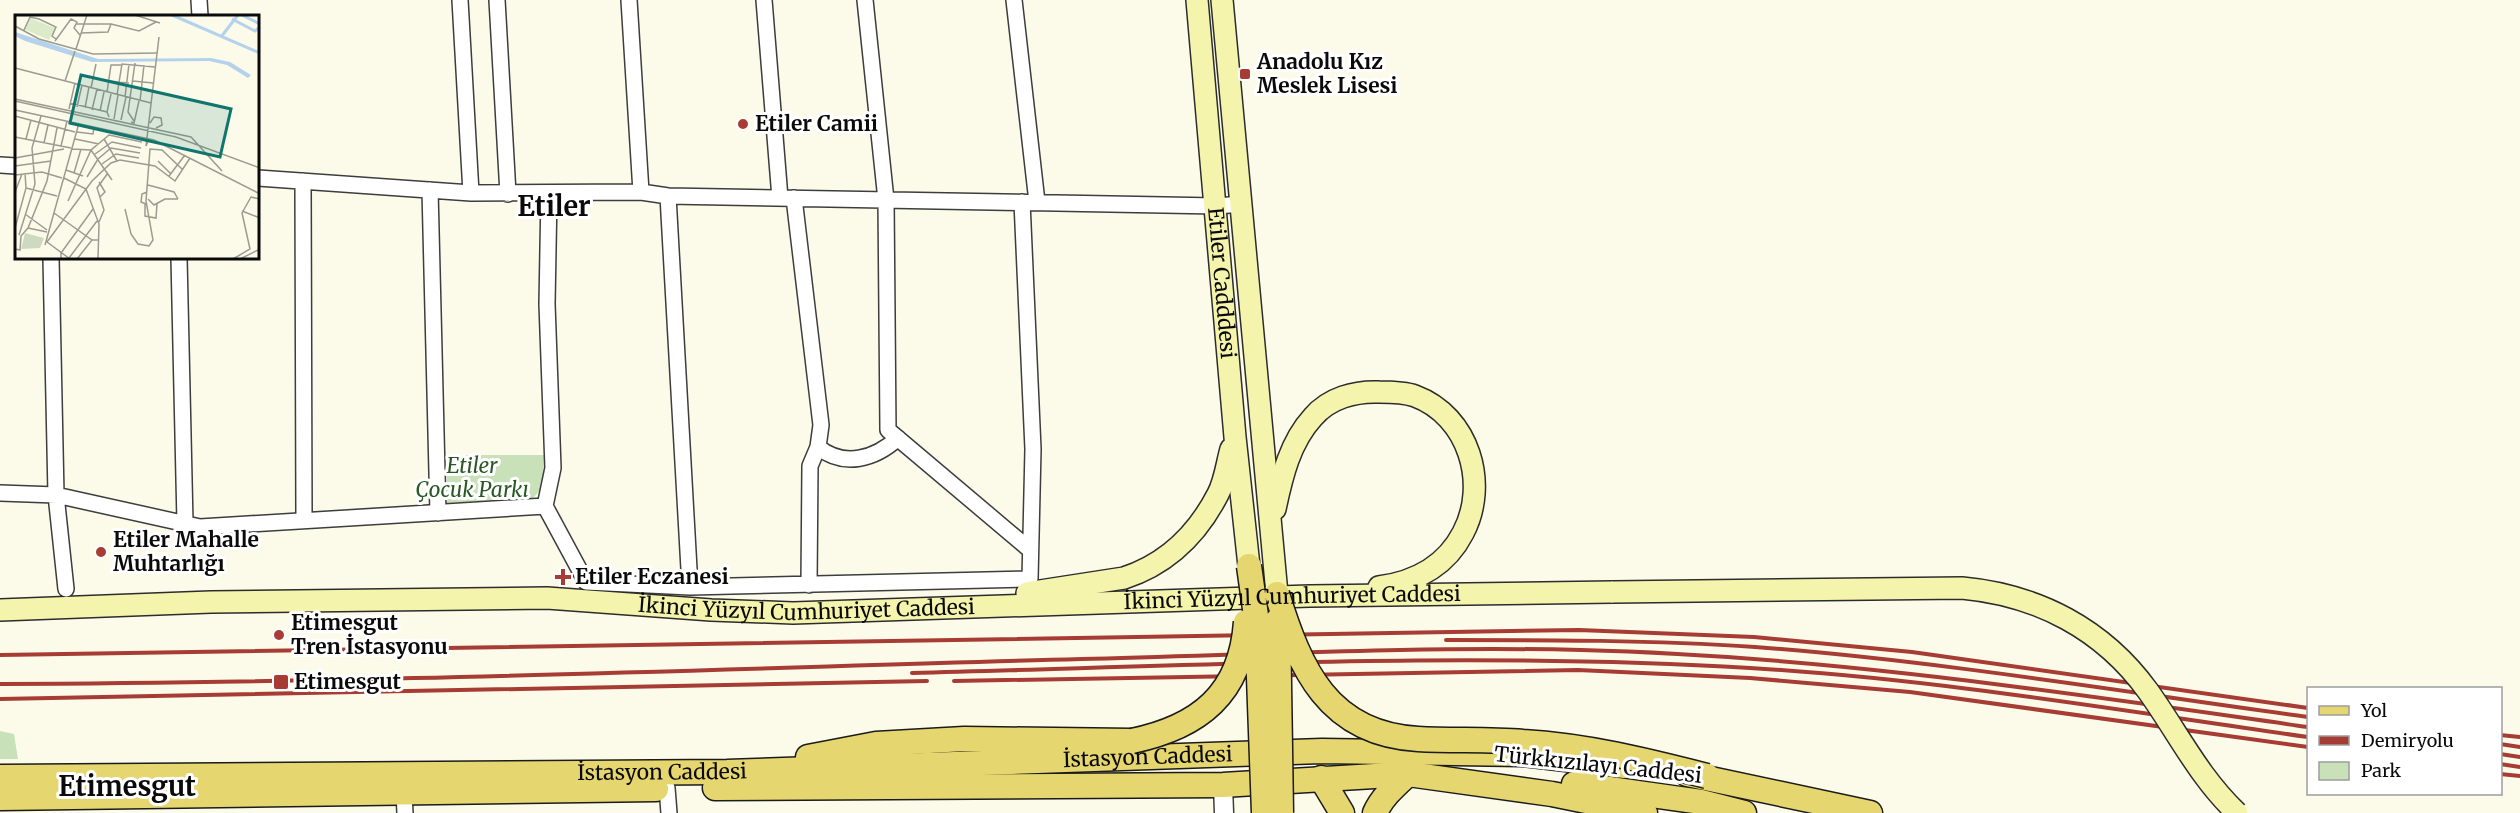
<svg xmlns="http://www.w3.org/2000/svg" width="2520" height="813" viewBox="0 0 2520 813" font-family="Merriweather,serif">
<rect width="100%" height="100%" fill="#fcfbea"/>
<!-- green -->
<path fill="#c9e1b9" d="M447,455H544L543,487L533,498L447,503Z
M0,731L14,734L18,759H0Z"/>
<g fill="none" stroke-linecap="round" stroke-linejoin="round">
<!-- minor casing -->
<g stroke="#3d3d3d" stroke-width="18">
<path id="minor" d="M199,0L200,16
M460,0L471,193
M497,0L508,194
M629,0L641,192
M764,0L780,198
M865,0L886,200L888,430L1029,549
M1014,0L1037,202
M0,165L16,166
M258,178L471,193L641,192L668,196L1217,206L1242,204
M303,181L304,520
M430,190L438,513
M668,196L690,587
M794,198L821,425L818,447L810,466L809,585
M51,258L56,495L66,589
M179,258L185,523
M818,447C844,468 875,459 898,438
M0,493L56,495L200,527L545,506L586,582L690,587L1030,579L1033,449L1022,202
M545,506L553,468L547,304L549,194
M667,788L669,813
M404,793L405,813"/>
</g>
<!-- tertiary casing -->
<g stroke="#3d3d3d" stroke-width="21">
<path id="tertiary" d="M1223,785L1224,813"/>
</g>
<!-- secondary casing -->
<g stroke="#2c2c2c" stroke-width="24">
<g id="secondary">
<path id="s1" d="M1197,0L1235,437L1249,566"/>
<path d="M1222,0L1277,594"/>
<path d="M1275,509C1282,476 1290,442 1313,417C1329,398 1355,391 1379,392C1390,392 1404,392 1415,396C1469,416 1489,484 1463,533C1446,566 1416,582 1379,587"/>
<path d="M1027,593L1124,578C1167,564 1198,533 1218,494C1225,481 1227,463 1231,449"/>
<path id="s2" d="M0,610L211,602L547,598L711,610L793,613L1310,596L1613,592"/>
</g>
</g>
<!-- primary casing -->
<g stroke="#1b1b1b" stroke-width="27">
<g id="primary">
<path d="M808,757L876,744L964,739L1132,741"/>
<path d="M1687,774L1870,813"/>
<path id="s3" d="M0,777L727,772L1322,751L1522,754L1625,766"/>
<path d="M1321,778L1342,813"/>
<path d="M1574,784L1701,802L1744,813"/>
<path d="M715,788L1223,785L1408,774L1552,794L1645,813"/>
<path d="M0,798L656,789"/>
<path d="M1375,813C1382,797 1395,786 1408,774H1414"/>
</g>
</g>
<!-- minor -->
<use href="#minor" stroke="#fff" stroke-width="15"/>
<!-- tertiary -->
<use href="#tertiary" stroke="#fff" stroke-width="18"/>
<!-- secondary -->
<use href="#secondary" stroke="#f4f4ad" stroke-width="21"/>
<!-- primary -->
<use href="#primary" stroke="#e6d670" stroke-width="24"/>
<!-- rail -->
<path stroke="#a73c35" stroke-width="4" d="M1446,640C1549,640 1652,640 1755,647C1940,661 2124,692 2308,717
M0,655L1579,630L1754,637L1912,652L2308,708
M912,673C1191,666 1471,651 1750,668C1937,679 2123,711 2308,737
M954,681L1578,670L1750,678L1910,692L2308,747
M0,684C360,683 721,669 1081,659C1247,655 1414,646 1581,650C1827,656 2066,693 2308,727
M0,699L927,681
M2500,735L2520,737
M2500,744L2520,747
M2500,754L2520,757
M2500,764L2520,767
M2500,774L2520,776"/>
<!-- secondary-bridge casing -->
<g stroke="#2c2c2c" stroke-width="24" stroke-linecap="butt">
<path id="secondary-bridge" d="M1613,592L1962,588C2038,595 2103,629 2148,691C2178,733 2199,777 2237,813"/>
</g>
<!-- primary-bridge casing -->
<g stroke="#1b1b1b" stroke-width="27" stroke-linecap="butt">
<path id="primary-bridge" d="M1249,566L1257,623L1264,813
M1277,594C1300,669 1328,734 1418,739C1453,741 1488,739 1523,742C1588,746 1644,760 1707,776
M1278,620L1281,813
M1132,741C1199,727 1241,694 1246,622"/>
</g>
<!-- secondary-bridge -->
<use href="#secondary-bridge" stroke="#f4f4ad" stroke-width="21"/>
<!-- primary-bridge -->
<use href="#primary-bridge" stroke="#e6d670" stroke-width="24"/>
</g>
<!-- markers -->
<g fill="#a73c35" stroke="#fff" stroke-width="2">
<rect x="1239" y="68" width="12" height="12" rx="3"/>
<circle cx="743" cy="124" r="6"/>
<circle cx="101" cy="552" r="6"/>
<path d="M560 568h6v6h6v6h-6v6h-6v-6h-6v-6h6z"/>
<circle cx="279" cy="635" r="6"/>
<rect x="273" y="674" width="16" height="16" rx="3"/>
</g>
<g text-anchor="middle" stroke-width="6" stroke-linejoin="round" paint-order="stroke">
<!-- poi labels -->
<g font-size="21" font-weight="bold" fill="#0a0a0a" stroke="#fff" text-anchor="start">
<text x="1257" y="69">Anadolu Kız<tspan x="1257" dy="24">Meslek Lisesi</tspan></text>
<text x="755" y="131">Etiler Camii</text>
<text x="113" y="547">Etiler Mahalle<tspan x="113" dy="24">Muhtarlığı</tspan></text>
<text x="575" y="584">Etiler Eczanesi</text>
<text x="291" y="630">Etimesgut<tspan x="291" dy="24">Tren İstasyonu</tspan></text>
<text x="294" y="689">Etimesgut</text>
</g>
<!-- street labels -->
<g font-size="21" fill="#0a0a0a" stroke="#fff">
<text dy="7" stroke="none"><textPath href="#s1" startOffset="284">Etiler Cadddesi</textPath></text>
<text dy="7" stroke="none"><textPath href="#s2" startOffset="1293">İkinci Yüzyıl Cumhuriyet Caddesi</textPath></text>
<text dy="7" stroke="none"><textPath href="#s2" startOffset="807">İkinci Yüzyıl Cumhuriyet Caddesi</textPath></text>
<text dy="7" stroke="none"><textPath href="#s3" startOffset="1148">İstasyon Caddesi</textPath></text>
<text transform="translate(1598 765) rotate(6)" y="7">Türkkızılayı Caddesi</text>
<text dy="7" stroke="none"><textPath href="#s3" startOffset="662">İstasyon Caddesi</textPath></text>
</g>
<!-- park labels -->
<g font-size="21" font-style="italic" fill="#295824" stroke="#fff">
<text x="472" y="473">Etiler<tspan x="472" dy="24">Çocuk Parkı</tspan></text>
</g>
<!-- district labels -->
<g font-size="27" font-weight="bold" fill="#0a0a0a" stroke="#fff">
<text x="554" y="216">Etiler</text>
<text x="127" y="796">Etimesgut</text>
</g>
</g>
<!-- overview -->
<g transform="translate(15 15)">
<rect width="244" height="244" fill="#fcfbea"/>
<path d="M10,218L29,223L25,233L6,234Z" fill="#cedabf"/>
<path d="M15,3L40,13L34,25L9,14Z" fill="#dbeac9"/>
<path d="M0,17L83,44L196,43L215,47L236,60L233,63L212,50L194,46L77,47L10,26L0,21Z" fill="#b5d2ed"/>
<path fill="none" stroke="#b5d2ed" stroke-width="3" d="M157,0L245,38M227,0L245,9M217,4L240,16L245,12M206,22L223,0"/>
<path fill="none" stroke="#9b9b90" stroke-width="1.5" d="M120,0L145,8M61,9H96L124,16L141,7M0,11L24,24L78,39L143,38M9,15L15,2L24,4L41,12L37,21L41,24M66,18L93,17L96,9M40,26L56,4L62,7L59,13L65,20M61,34L72,0M0,53L136,88M50,66L60,36M94,66L114,68M118,66L138,68M76,73L81,49M92,77L96,50H106M102,80L107,49L140,52M110,82L114,49M0,84L176,122L207,156M0,86L161,122L245,153M125,86L129,50M55,88L92,97L94,102M62,92L67,70M70,93L74,72M54,94L60,68M0,95L139,125L245,179M77,95L82,74M85,96L89,77M92,97L96,79M0,101L60,117M99,104L103,80M106,105L111,82M119,106L113,97L120,48M116,107L119,108L124,86M135,108L139,102L146,103L147,110L141,113M62,117L78,119L79,112M0,122L56,133M11,124L16,105M60,124L84,129M89,124L102,146M134,124L131,131L144,22M29,128L33,110M46,131L52,106M57,134L76,135L97,165M80,139L97,127L126,133M0,143L49,134M143,146L156,159M87,149L101,139L124,143M0,151L36,146M51,155L68,161M59,158L66,134M0,160L27,157L47,163M154,161L170,140M72,162L83,144L96,133L125,138M49,163L71,174L84,209L83,244M84,167L90,177L85,182M133,170L159,177L163,184M11,173L42,181M0,177L7,159M133,184L139,190L150,184H163M53,186L76,135L94,120L127,127M130,189V201L141,203L142,189M131,189L126,187L127,179L132,177M110,194L116,219L123,229L134,231L138,225L131,186L135,134L147,135L168,155M227,196L245,203M39,198L77,225H83M10,199L32,215M84,207L89,195L82,173L93,158M0,213L11,173L10,158M13,213L32,217M4,220L20,169L17,133L26,101M32,227L77,166L96,148L105,145L140,151L160,166L175,143M32,227L55,244M30,230L64,108M0,234L5,235L6,221L13,213L32,166L42,113M54,243L82,206M46,244V238L78,194M62,244L77,225M218,244L235,234L227,198L236,182L245,184M225,244L245,234"/>
<path fill="#0f766e" fill-opacity="0.15" stroke="#0f766e" stroke-width="3" d="M66,60L216,94L205,142L55,108Z"/>
<rect width="244" height="244" fill="none" stroke="#0a0a0a" stroke-width="3"/>
</g>
<!-- legend -->
<rect x="2307" y="687" width="195" height="108" fill="#ffffff" stroke="#9d9d9d" stroke-width="1.5"/>
<rect x="2319" y="706" width="30" height="9" fill="#e6d670" stroke="#9d9d9d" stroke-width="1.5"/>
<text x="2361" y="717" font-size="18" fill="#0a0a0a">Yol</text>
<rect x="2319" y="736" width="30" height="9" fill="#a73c35" stroke="#9d9d9d" stroke-width="1.5"/>
<text x="2361" y="747" font-size="18" fill="#0a0a0a">Demiryolu</text>
<rect x="2319" y="762" width="30" height="18" fill="#c9e1b9" stroke="#9d9d9d" stroke-width="1.5"/>
<text x="2361" y="777" font-size="18" fill="#0a0a0a">Park</text>
</svg>
